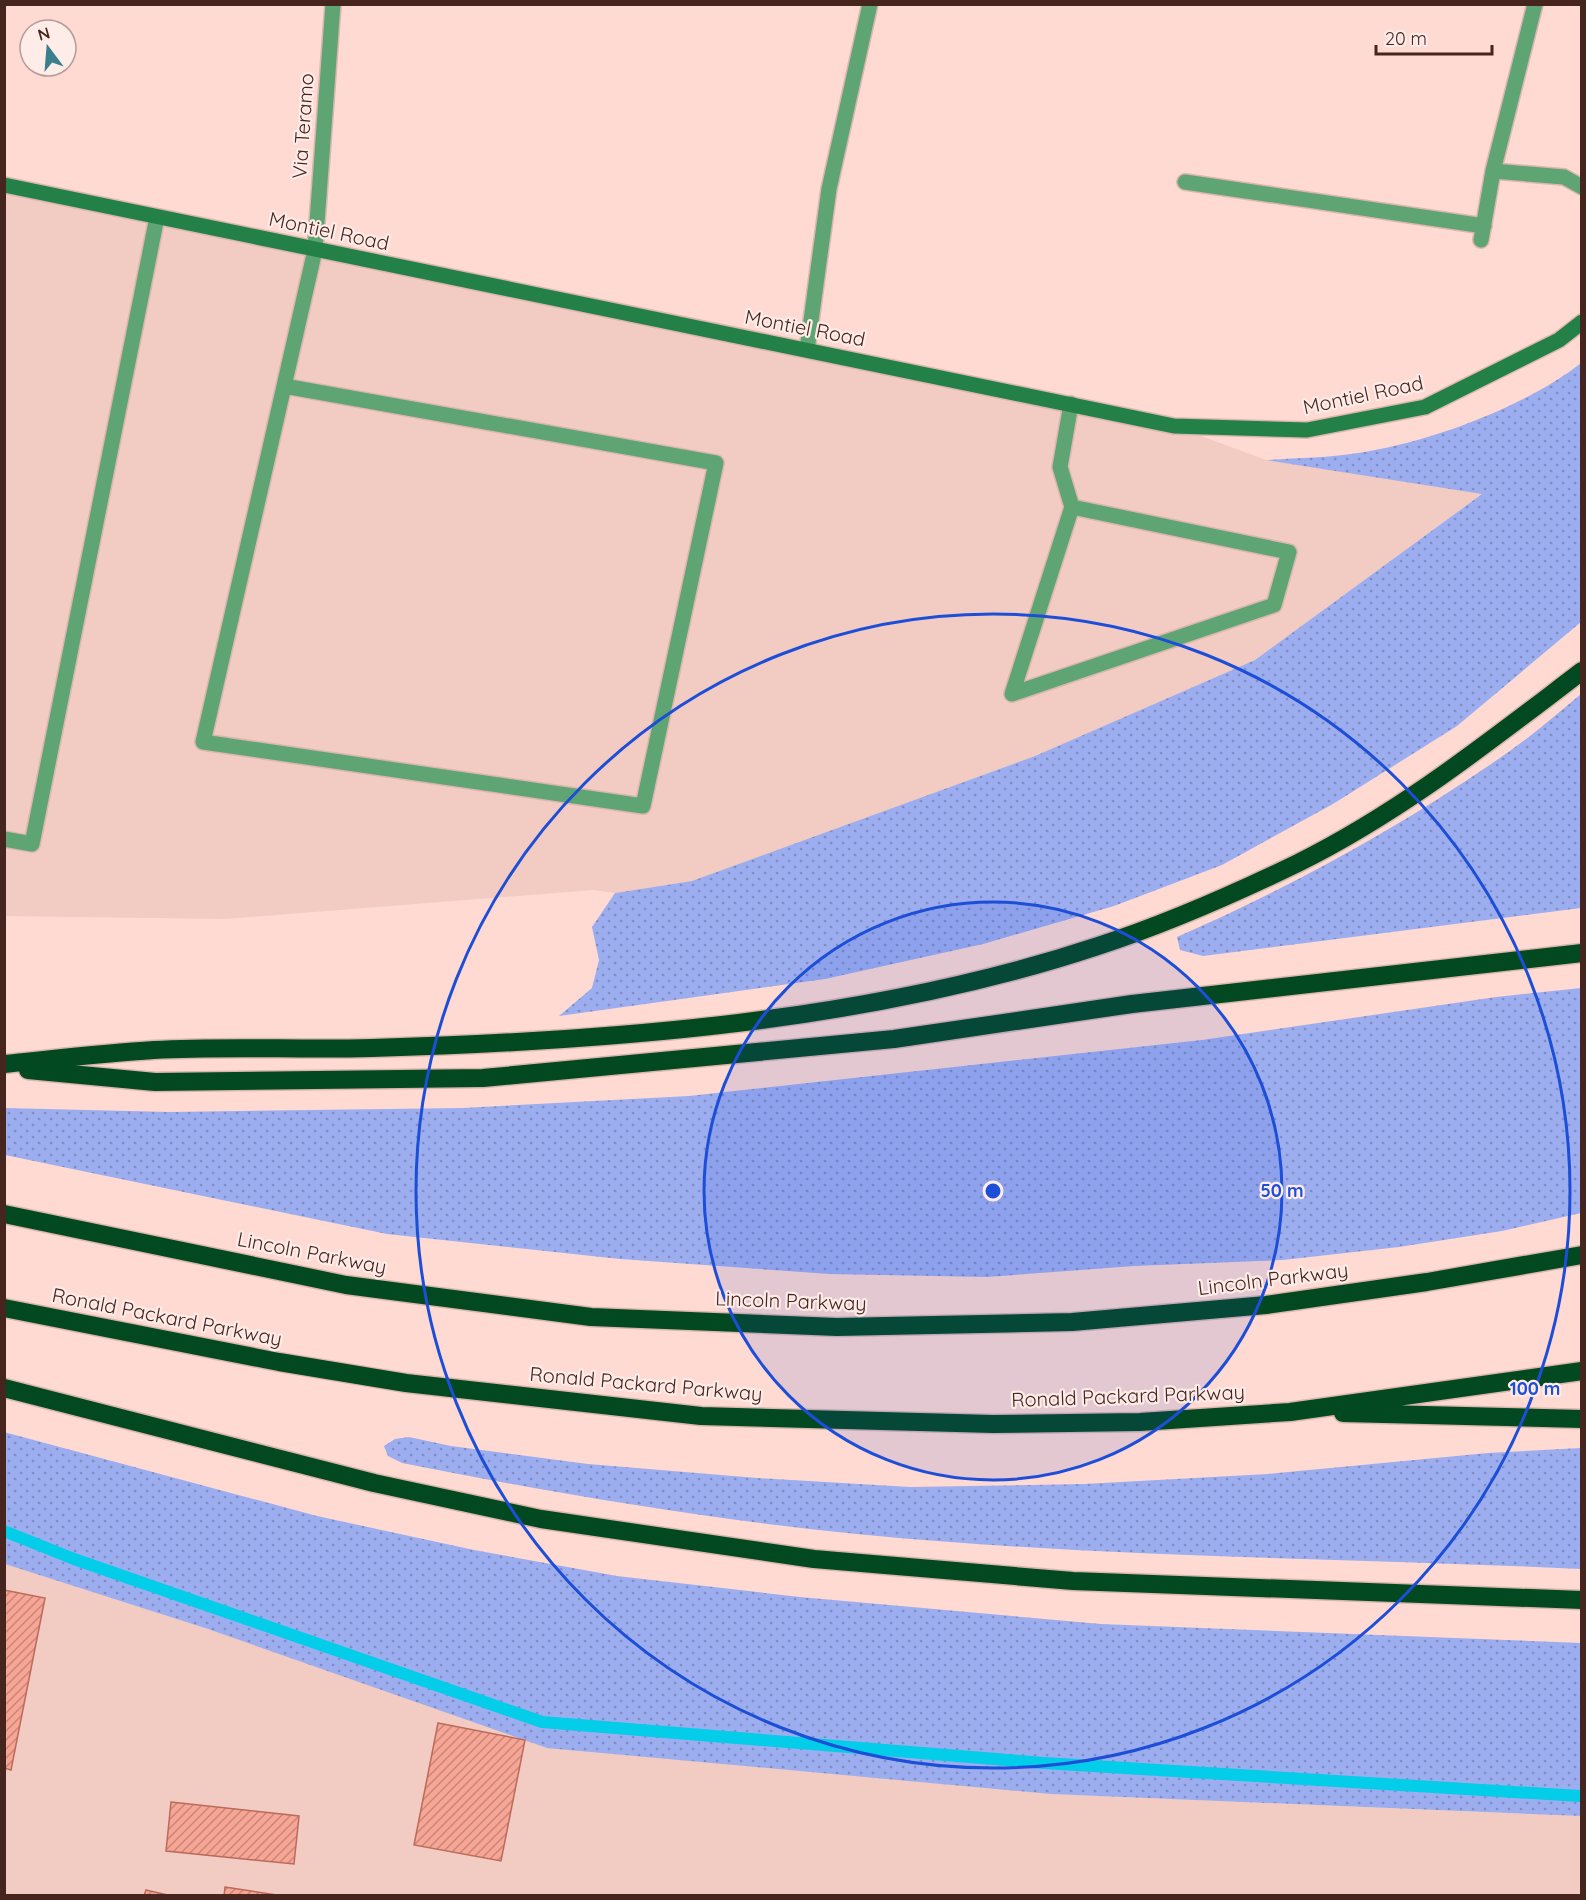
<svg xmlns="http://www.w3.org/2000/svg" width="1586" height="1900" viewBox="0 0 1586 1900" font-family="Quicksand,sans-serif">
<defs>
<pattern id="grass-dots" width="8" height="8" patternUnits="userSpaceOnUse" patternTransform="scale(1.5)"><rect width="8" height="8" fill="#9caeef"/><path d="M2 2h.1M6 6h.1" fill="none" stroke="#818dc1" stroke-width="1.8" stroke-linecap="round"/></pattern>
<pattern id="building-hatch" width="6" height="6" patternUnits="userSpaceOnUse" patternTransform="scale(1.5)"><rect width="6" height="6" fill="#f7a595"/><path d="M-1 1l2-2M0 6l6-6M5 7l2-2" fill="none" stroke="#ca8679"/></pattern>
</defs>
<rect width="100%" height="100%" fill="#fedad2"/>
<!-- built -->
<path fill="#f2cbc2" d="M5,188L1174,426L1266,460L1483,493L1255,660L1035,756L692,881L615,893L594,890L225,919L5,916Z
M5,1564L208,1629L1051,1794L1581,1816V1895L5,1896Z"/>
<!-- grass -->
<path fill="url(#grass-dots)" d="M1581,363V622L1457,726L1333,804L1222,865L1114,906L983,944L825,979L559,1016L592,988L599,960L592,927L615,893L692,881L1035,756L1255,660L1482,494L1266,460C1296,458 1328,458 1358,453C1428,443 1525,407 1581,363Z
M1581,694V908L1203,956L1180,950L1177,937C1292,887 1404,825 1507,753C1533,735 1557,714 1581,694Z
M1581,988V1213L1502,1231L1399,1247L1283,1260L1134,1266L987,1277L829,1274L620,1259L387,1234L5,1155V1108L170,1112L463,1108L689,1096L1202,1040L1496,997Z
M4,1432L317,1516L474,1550L617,1576L800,1597L1101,1624L1581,1643V1816L1051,1794L547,1748L208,1629L5,1564Z
M409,1437L451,1446L588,1464L757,1478L910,1487L1084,1484L1268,1474L1488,1453L1581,1448V1569C1371,1559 1160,1558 950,1542C766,1529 583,1499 402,1463L388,1456L384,1446L395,1439Z"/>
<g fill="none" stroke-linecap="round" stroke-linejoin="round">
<!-- stream -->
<path stroke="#03cde8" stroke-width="12" d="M4,1531L74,1559L542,1722L1044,1763L1580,1796"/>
</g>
<!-- building -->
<path fill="url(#building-hatch)" stroke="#bb6b5c" stroke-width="1.5" d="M4,1590L45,1598L11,1770L4,1768Z
M438,1723L525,1740L501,1861L414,1845Z
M171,1802L299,1816L294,1864L166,1851Z
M225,1887L283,1896H224Z
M146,1890L172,1896H144Z"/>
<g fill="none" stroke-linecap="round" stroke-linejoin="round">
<!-- lane casing -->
<g stroke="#d9b6ae" stroke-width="18">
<path id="lane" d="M807,350L829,189L870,4
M284,386L716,463L643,806L203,742L315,250
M1071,404L1060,467L1072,507L1289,552L1274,605L1012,694L1072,507
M4,839L32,844L157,217"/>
</g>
<!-- street casing -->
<g stroke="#d9b6ae" stroke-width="18">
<path id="street" d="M1493,171L1564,177L1582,187
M1185,182L1484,226
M1481,240L1493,171L1535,4
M315,250L333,4"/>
</g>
<!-- secondary casing -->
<g stroke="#d9b6ae" stroke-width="18">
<path id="secondary" d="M4,185L1174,426L1307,430L1425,407L1559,340L1582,322"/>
</g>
<!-- highway casing -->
<g stroke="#d9b6ae" stroke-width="21">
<path id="highway" d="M4,1064C54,1059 104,1053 154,1050C227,1046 299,1050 372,1048C611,1041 869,1022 1098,946C1166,924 1234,894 1298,863C1401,812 1491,740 1582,671
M28,1070L155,1082L483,1078L894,1039L1132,1004L1582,953
M4,1214L346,1285L591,1317L837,1327L1072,1322L1266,1305L1427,1282L1582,1255
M4,1308L279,1362L406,1383L701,1416L993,1424L1140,1422L1290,1412L1582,1371
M4,1388L374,1483L541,1519L814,1559L1073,1581L1582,1600
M1343,1413L1582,1419"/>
</g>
<!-- lane -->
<use href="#lane" stroke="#5fa573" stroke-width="15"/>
<!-- street -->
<use href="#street" stroke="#5fa573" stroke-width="15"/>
<!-- secondary -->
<use href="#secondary" stroke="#238046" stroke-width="15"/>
<!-- highway -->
<use href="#highway" stroke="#024821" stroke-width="18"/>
</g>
<!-- distance rings -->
<circle cx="993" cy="1191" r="289" fill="#1d4ed8" fill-opacity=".12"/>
<g fill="none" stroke="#1d4ed8" stroke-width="3">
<circle cx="993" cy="1191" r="289"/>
<circle cx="993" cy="1191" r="577"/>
</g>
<g text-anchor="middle" stroke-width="4.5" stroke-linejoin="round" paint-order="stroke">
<!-- street labels -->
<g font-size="20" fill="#47251f" stroke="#feece8">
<text transform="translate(303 126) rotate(-86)" y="7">Via Teramo</text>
<text transform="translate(329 231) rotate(12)" y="7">Montiel Road</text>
<text transform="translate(805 328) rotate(11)" y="7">Montiel Road</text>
<text transform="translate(1363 395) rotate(-12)" y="7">Montiel Road</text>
<text transform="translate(312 1253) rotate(11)" y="7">Lincoln Parkway</text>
<text transform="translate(1273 1279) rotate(-7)" y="7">Lincoln Parkway</text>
<text transform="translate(791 1301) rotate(2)" y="7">Lincoln Parkway</text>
<text transform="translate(167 1317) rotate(11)" y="7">Ronald Packard Parkway</text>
<text transform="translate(646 1384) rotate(5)" y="7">Ronald Packard Parkway</text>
<text transform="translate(1128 1396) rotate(-2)" y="7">Ronald Packard Parkway</text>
</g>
</g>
<circle cx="993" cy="1191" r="9" fill="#1d4ed8" stroke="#feece8" stroke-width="3"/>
<g font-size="18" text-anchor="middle" font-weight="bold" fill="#1d4ed8" stroke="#feece8" stroke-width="4.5" stroke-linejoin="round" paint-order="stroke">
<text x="1282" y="1197">50 m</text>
<text x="1535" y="1395">100 m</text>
</g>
<!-- border -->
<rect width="1586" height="1900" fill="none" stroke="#47251f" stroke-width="12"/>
<!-- north arrow -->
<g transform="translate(48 48) rotate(344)"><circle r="28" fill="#feece8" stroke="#b59c98" stroke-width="1.5"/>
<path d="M0-4.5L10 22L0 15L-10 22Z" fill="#3a7f8d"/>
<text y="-9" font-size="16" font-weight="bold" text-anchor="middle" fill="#47251f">N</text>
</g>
<!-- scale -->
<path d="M1376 45v9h116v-9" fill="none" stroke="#47251f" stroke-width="3"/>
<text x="1385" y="45" font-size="18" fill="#47251f" stroke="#feece8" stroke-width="4.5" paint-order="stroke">20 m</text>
</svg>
